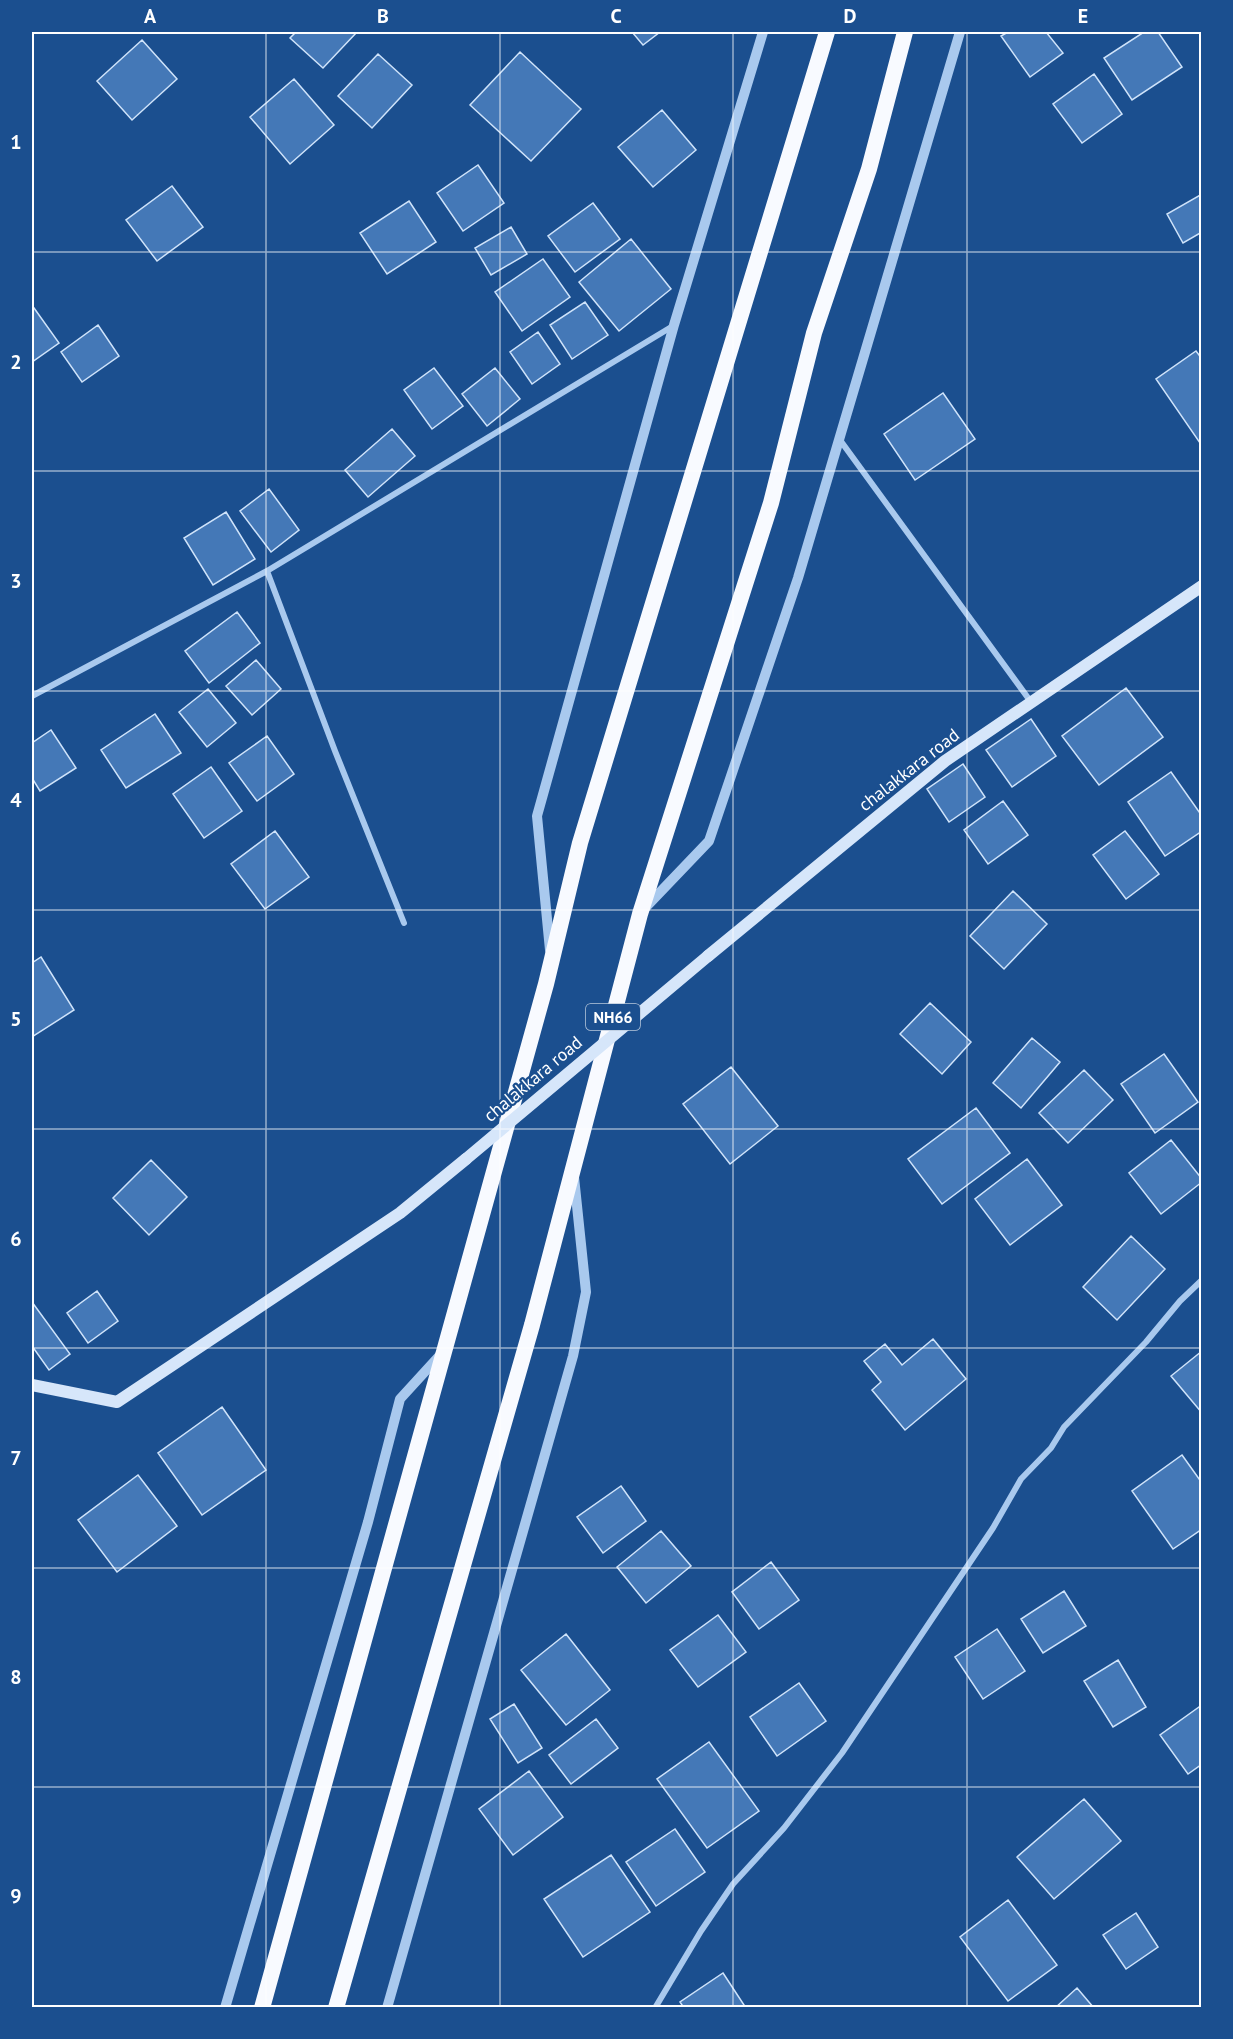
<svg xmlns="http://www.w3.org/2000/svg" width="1233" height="2039" viewBox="0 0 1233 2039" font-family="'PT Sans',sans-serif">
<rect width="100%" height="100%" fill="#1b4f8f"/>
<!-- building -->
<path fill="#4478b7" stroke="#cfe3fa" stroke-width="1.5" d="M296,32H357L323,68L290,38Z
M632,32H660L643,45Z
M1008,32H1046L1063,53L1030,77L1001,36Z
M1144,32H1158L1182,67L1132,100L1104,58Z
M142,40L177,79L132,120L97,81Z
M520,52L581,109L531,161L470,105Z
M378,54L412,85L372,128L338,96Z
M1094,74L1122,114L1082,143L1053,104Z
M294,79L334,125L290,164L250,117Z
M662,110L696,150L653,187L618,147Z
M478,165L504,203L463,231L437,193Z
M172,186L203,227L157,261L126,220Z
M1202,194V232L1183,243L1167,214Z
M409,201L436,242L387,274L360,233Z
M593,203L620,239L575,272L548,236Z
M511,227L527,254L491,275L475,248Z
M631,239L671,289L619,331L579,282Z
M543,259L570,297L522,331L495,292Z
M585,302L608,335L572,359L550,325Z
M34,308L59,343L32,362V309Z
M98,325L119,356L82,382L61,352Z
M538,332L560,364L532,384L510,352Z
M1196,351L1202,359L1200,443L1156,379Z
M434,368L463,406L432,429L404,390Z
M495,368L520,399L487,426L462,394Z
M943,393L975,439L915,480L884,434Z
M392,429L415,456L368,497L345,470Z
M269,489L299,530L271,552L240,511Z
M226,512L255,559L213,585L184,538Z
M237,612L260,643L209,683L185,651Z
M256,660L281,689L252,715L226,686Z
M1126,688L1163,737L1099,785L1062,736Z
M208,689L236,723L207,747L179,712Z
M155,714L181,753L126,788L101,750Z
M1031,719L1056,756L1012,787L986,750Z
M51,730L76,768L40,791L32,778V743Z
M267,736L294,774L257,801L229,763Z
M963,764L985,797L949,822L927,789Z
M211,767L242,811L204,838L173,794Z
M1171,772L1202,816V831L1165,856L1128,802Z
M1003,801L1028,835L988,864L964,830Z
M275,831L309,877L265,909L231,864Z
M1125,831L1159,874L1126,899L1093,855Z
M1013,891L1047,924L1004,969L970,936Z
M41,957L74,1010L32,1037V963Z
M930,1003L971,1042L942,1074L900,1034Z
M1032,1038L1060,1062L1021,1108L993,1083Z
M1164,1054L1198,1102L1155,1133L1121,1084Z
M731,1067L778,1126L730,1164L683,1104Z
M1084,1070L1113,1100L1068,1143L1039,1113Z
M976,1108L1010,1153L942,1204L908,1159Z
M1171,1140L1202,1179V1182L1161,1214L1129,1173Z
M1027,1159L1062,1205L1010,1245L975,1199Z
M151,1160L187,1197L149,1235L113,1198Z
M1131,1236L1165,1269L1117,1320L1083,1287Z
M97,1291L118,1321L88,1343L67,1313Z
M32,1302L70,1354L49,1370L32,1346Z
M933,1339L966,1379L905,1430L872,1390L881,1382L864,1361L885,1344L902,1365Z
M1202,1351V1413L1171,1376Z
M222,1407L266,1470L202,1515L158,1453Z
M1182,1455L1202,1483V1529L1173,1549L1132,1491Z
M138,1475L177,1526L117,1572L78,1520Z
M621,1486L646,1521L603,1553L577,1517Z
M661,1531L691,1566L646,1603L617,1567Z
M771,1562L799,1600L759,1629L732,1592Z
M1064,1591L1086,1626L1043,1653L1021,1619Z
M718,1615L746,1652L698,1687L670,1650Z
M997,1629L1025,1671L983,1699L955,1657Z
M566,1634L610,1690L566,1725L521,1670Z
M1118,1660L1146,1707L1113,1727L1084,1681Z
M799,1683L826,1721L777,1756L750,1717Z
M514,1704L542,1748L518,1763L490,1719Z
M1199,1707L1202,1711V1764L1188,1774L1160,1735Z
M596,1719L618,1748L571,1784L549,1755Z
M709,1742L759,1811L707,1848L657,1779Z
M529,1771L563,1817L513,1855L479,1809Z
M1084,1799L1121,1841L1054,1899L1017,1857Z
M675,1829L705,1872L656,1906L626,1862Z
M611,1855L650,1912L583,1957L544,1899Z
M1008,1900L1057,1965L1008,2001L960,1937Z
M1136,1913L1158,1947L1126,1969L1103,1935Z
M723,1973L746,2008H684L680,2002Z
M1077,1988L1094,2008H1055Z"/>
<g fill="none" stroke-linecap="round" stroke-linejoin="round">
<!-- minor -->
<path stroke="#a9c9ee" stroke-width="6" d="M840,440L1031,702
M267,571L335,751L404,923
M32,696L267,571L673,326
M655,2008L701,1931L733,1884L784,1828L842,1753L993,1528L1021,1479L1051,1448L1064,1427L1146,1342L1180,1301L1202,1280"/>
<!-- tertiary -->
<path stroke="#a9c9ee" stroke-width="10" d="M644,909L709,841L798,578L960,32
M550,950L537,816L674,325L763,32
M225,2008L368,1522L400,1399L442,1353
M387,2008L573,1356L586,1292L574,1177"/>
<!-- secondary -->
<path stroke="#d6e6fa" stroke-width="12" d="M708,956L945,761L1202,586
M32,1385L117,1402L400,1213L466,1159"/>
<!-- trunk -->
<path stroke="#f8faff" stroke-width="16" d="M262,2008L546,984L580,843L827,32
M336,2008L532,1325L640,914L771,503L814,333L869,169L905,32"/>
<!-- secondary-bridge -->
<path stroke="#d6e6fa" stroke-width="12" d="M466,1159L708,956"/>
</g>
<!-- grid -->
<path fill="none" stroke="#fff" stroke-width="1.5" stroke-opacity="0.55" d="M266,32V2008M500,32V2008M733,32V2008M967,32V2008M32,252H1202M32,471H1202M32,691H1202M32,910H1202M32,1129H1202M32,1348H1202M32,1568H1202M32,1787H1202"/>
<g text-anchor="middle" stroke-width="4.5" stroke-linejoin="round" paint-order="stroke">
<!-- shield labels -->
<rect fill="#1b4f8f" stroke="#bbcadd" stroke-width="1.5" x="586" y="1004" width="54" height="26" rx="4.5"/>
<g font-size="16" font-weight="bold" fill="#fff">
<text x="613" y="1023">NH66</text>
</g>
<!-- street labels -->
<g font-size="18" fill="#fff" stroke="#1b4f8f">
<text transform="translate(909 770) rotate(-38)" y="6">chalakkara road</text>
<text transform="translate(533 1079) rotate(-40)" y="6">chalakkara road</text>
</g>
</g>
<!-- border -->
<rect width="1233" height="2039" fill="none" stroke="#1b4f8f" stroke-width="66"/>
<rect x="33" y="33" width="1167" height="1973" fill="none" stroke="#fff" stroke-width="2"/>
<g font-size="20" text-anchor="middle" font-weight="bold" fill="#fff">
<text x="150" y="23">A</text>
<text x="383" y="23">B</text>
<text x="616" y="23">C</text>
<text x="850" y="23">D</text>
<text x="1083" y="23">E</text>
<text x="16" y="149">1</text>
<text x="16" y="369">2</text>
<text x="16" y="588">3</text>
<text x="16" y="807">4</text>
<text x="16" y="1026">5</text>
<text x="16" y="1246">6</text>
<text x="16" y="1465">7</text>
<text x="16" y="1684">8</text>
<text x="16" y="1903">9</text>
</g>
</svg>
